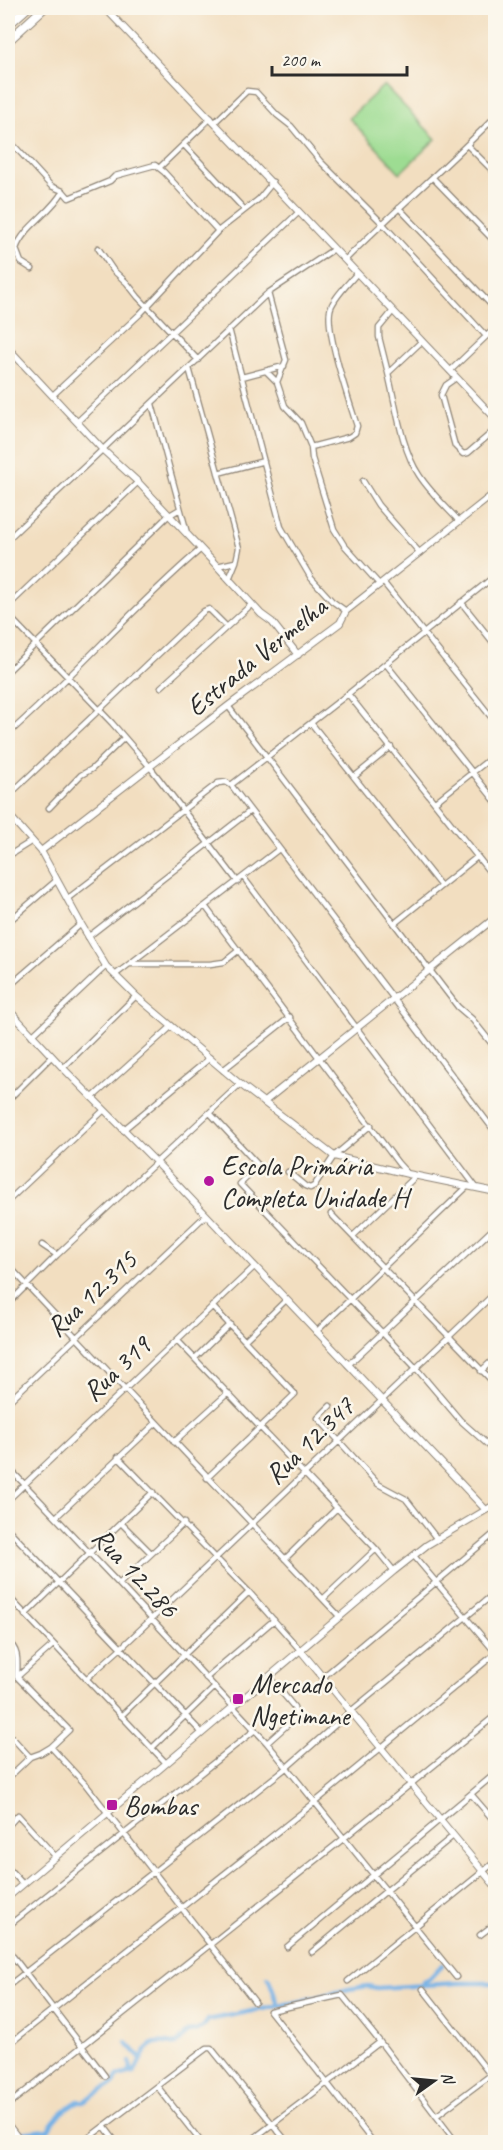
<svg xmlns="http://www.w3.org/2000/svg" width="503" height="2150" viewBox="0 0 503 2150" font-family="Caveat,sans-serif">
<rect width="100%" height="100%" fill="#fbf7ec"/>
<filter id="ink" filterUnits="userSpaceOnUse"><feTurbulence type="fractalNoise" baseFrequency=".0167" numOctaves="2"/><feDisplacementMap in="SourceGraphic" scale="12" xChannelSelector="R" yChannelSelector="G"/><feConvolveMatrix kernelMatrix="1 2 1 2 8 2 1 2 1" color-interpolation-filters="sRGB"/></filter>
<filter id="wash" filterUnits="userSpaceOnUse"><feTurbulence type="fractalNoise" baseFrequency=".008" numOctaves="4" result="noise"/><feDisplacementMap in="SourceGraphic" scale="24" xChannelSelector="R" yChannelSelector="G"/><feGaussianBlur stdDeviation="1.35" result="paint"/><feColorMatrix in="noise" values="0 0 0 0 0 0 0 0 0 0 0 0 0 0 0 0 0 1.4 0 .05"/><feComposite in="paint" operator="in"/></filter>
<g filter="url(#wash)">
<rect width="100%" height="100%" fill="#f2dec0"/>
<!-- green -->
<path fill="#9ddc92" stroke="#64845e" stroke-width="1.5" d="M384,85L436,139L400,173L349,118Z"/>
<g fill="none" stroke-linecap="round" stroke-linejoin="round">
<!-- stream -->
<path stroke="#73b0e5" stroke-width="1.5" d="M8,2141L14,2137"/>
<!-- canal -->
<path stroke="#73b0e5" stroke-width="4.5" d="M268,1977L279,2006
M422,1986L423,1982L429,1979L442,1965
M126,2042L140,2057
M128,2072L131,2070L130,2062
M21,2133L48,2130C56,2116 67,2108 80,2100L83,2102L115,2082L117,2076L134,2072C147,2051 145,2036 176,2045L188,2032C197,2032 204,2027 208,2020L302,2001L349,1989L368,1986L377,1988L458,1983H496"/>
</g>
</g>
<g filter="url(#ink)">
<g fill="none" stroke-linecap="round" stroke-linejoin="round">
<!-- minor casing -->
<g stroke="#8e8476" stroke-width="7">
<path id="minor" d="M215,122L247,91L256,92L277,115L291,126L320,161L382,223L486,336
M8,139L51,186L63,191L69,198L110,181L115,176L155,165L164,172L218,231
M184,145L244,209
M467,145L496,174
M159,168L211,118
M433,178L496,243
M399,208L496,310
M98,248L113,270L127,283L138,297L198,360
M345,260C394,211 447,166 496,116
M32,269L21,262L16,249C23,227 51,213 63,191
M268,293L286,360L277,382L285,406L301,423L311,447L312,458L334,529L344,545L380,585
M229,329L281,527L311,578L332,601L346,611
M422,341L388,373C396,405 401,448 419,475C430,492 445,506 459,521
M189,368L239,548L236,562L229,579
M266,371L277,382
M450,371L496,327
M388,373L379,337V328L393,311
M242,377L284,366
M456,378L446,385L441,395L455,446L463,454L468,453L496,429
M53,395L140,314L218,231L259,199L273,182
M152,404L187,533
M77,422L299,212
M311,447L349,437L355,433L357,426C349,401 326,334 330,311C331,300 350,282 357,273
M218,473L264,461
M363,481L378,505L420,553
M8,539L268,293L334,249
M217,566L235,562
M383,582L496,723
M461,602L496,646
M8,606L138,482
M8,615L112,723L150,767L238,882
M386,664L496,802
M8,671L168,516L180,509
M161,687L252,604
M348,694L496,880
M228,706L458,1007L472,1019L496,1049
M311,723L440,885
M8,734C75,675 133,607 201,549
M354,777L391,747
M231,785L348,694L496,575
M8,796L204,611L209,609L226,626
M435,802L496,754
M49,808L81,775L92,769L124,738
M8,856L32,841
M244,878L476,1187
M67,899L218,783L226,782L231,785L496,1133
M205,906L398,1163L408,1174
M8,922L57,880
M395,923L477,857
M88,937L250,811
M130,964H210L224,962L239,950
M115,975L279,849
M492,978L496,975
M8,987L81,924
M32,1036L106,966
M63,1068L136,996
M223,1070L290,1017
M92,1098L172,1026
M8,1100L52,1056
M210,1113L259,1166L240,1184L416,1368L460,1420L496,1452
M123,1130L210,1058
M288,1172L305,1186L310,1188L314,1186L334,1156L371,1125
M8,1201L104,1110
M331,1214L496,1385
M353,1236L416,1176
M42,1245L57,1255
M8,1265L340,1617
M8,1304L57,1255L240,1084
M316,1332L468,1186
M177,1340L376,1549L394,1571
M245,1340L286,1300
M195,1358L230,1324
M348,1365L496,1226
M481,1371L496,1357
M8,1402L205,1216
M330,1406L318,1418L378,1484L406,1499L437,1539
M174,1442L228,1393
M118,1457L249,1592L301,1651
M8,1467L119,1584L267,1743L456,1977
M207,1478L295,1394L212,1306
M8,1500L254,1267
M56,1517L156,1423
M121,1523L151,1553
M8,1529L202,1733
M414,1556L496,1653
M285,1559L337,1508
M119,1584L184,1523
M8,1596L166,1763
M323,1599L376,1549
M25,1615L153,1492
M8,1642C20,1650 17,1664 17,1677L69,1730L51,1747
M17,1677L53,1645
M323,1677L496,1532
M206,1678L274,1620
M86,1679L121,1648L496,1292
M121,1716L249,1592
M8,1733L30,1757
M267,1743L296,1717L294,1707L270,1678
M153,1747L215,1687
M8,1778L30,1757L41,1753L51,1747L86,1785L255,2002
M471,1794L496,1823
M8,1826L18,1815L56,1857
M8,1868L23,1884
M8,1926L255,1730
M480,1935L496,1923
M287,1947L496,1773
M8,1950L105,2076
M312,1952L453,1836
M348,1981L496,1861
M8,1986L286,1768L351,1711L496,1592
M423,1989L496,2082
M8,2045L314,1803L496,1653
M157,2086L201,2142
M8,2105L343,1839L496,1715
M436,2116L496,2071
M104,2126L116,2142
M83,2142L207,2048H211L287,2142
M249,2142L327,2083L270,2011L342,1995L380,2042
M373,2142L327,2083L380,2042L456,2142"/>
</g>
<!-- tertiary casing -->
<g stroke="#8e8476" stroke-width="8">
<path id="tertiary" d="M105,8L496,419
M8,348L103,450L138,482L217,566L261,614L272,622L298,655
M8,814L41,851L81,924L106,966L136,996L240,1084L334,1156L408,1174L496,1192
M41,851L228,706L340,623L346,611L496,492
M8,1009L63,1068L157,1163L486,1510
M264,1102L496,917
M301,1651L496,1887
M8,1897L394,1571L427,1545L496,1504
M8,2125L21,2142"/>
</g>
<!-- trunk casing -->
<g stroke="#8e8476" stroke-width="10">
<path id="trunk" d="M8,25L27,8
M8,41L44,8"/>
</g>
<!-- minor -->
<use href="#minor" stroke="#fff" stroke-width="4.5"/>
<!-- tertiary -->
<use href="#tertiary" stroke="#fff" stroke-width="6"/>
<!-- trunk -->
<use href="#trunk" stroke="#fff" stroke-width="8"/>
</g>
</g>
<!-- markers -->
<g fill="#b5179e" stroke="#fbf7ec" stroke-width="2">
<circle cx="209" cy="1181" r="6"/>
<rect x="232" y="1693" width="12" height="12" rx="3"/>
<rect x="106" y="1799" width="12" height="12" rx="3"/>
</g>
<g text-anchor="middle" stroke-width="5" stroke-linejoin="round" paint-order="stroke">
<!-- street labels -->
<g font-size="28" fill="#2b2b2b" stroke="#fbf7ec">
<text transform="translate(256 656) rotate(-39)" y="10">Estrada Vermelha</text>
<text transform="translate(91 1293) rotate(-43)" y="10">Rua 12.315</text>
<text transform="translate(116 1368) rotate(-43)" y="10">Rua 319</text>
<text transform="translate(309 1440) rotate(-44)" y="10">Rua 12.347</text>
<text transform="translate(136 1572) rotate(47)" y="10">Rua 12.286</text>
</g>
<!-- poi labels -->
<g font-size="28" fill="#2b2b2b" stroke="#fbf7ec" text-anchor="start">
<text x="221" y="1175">Escola Primária<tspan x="221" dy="32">Completa Unidade H</tspan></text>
<text x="250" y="1693">Mercado<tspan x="250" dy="32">Ngetimane</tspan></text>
<text x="124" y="1815">Bombas</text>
</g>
</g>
<!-- margin -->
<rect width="503" height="2150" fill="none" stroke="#fbf7ec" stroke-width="30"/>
<!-- north arrow -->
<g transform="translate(434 2081) rotate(75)" stroke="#fbf7ec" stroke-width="4.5" paint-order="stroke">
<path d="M0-4.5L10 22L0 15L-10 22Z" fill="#2b2b2b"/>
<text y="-9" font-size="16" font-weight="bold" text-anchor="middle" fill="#2b2b2b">N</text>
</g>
<!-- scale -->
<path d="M272 66v9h135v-9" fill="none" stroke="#2b2b2b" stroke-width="3"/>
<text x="281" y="66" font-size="18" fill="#2b2b2b" stroke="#fbf7ec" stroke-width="4.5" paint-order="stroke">200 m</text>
</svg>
